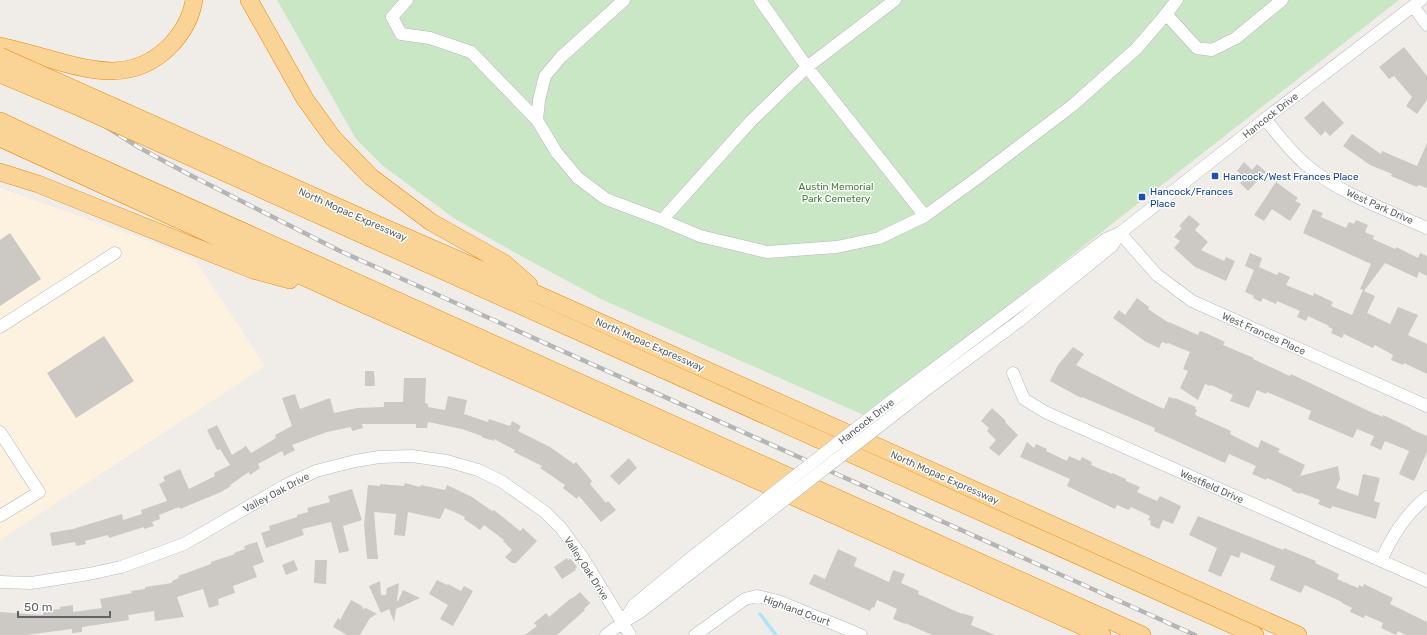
<svg xmlns="http://www.w3.org/2000/svg" width="1427" height="635" viewBox="0 0 1427 635" font-family="Rubik,sans-serif">
<rect width="100%" height="100%" fill="#f0ede8"/>
<!-- commercial -->
<path fill="#fdf2e0" d="M0,188L135,236L195,260L265,366L0,540Z"/>
<!-- green -->
<path fill="#cae7c5" d="M277,0H1399L866,416L605,301L521,256L455,219L383,166L356,139Z"/>
<g fill="none" stroke-linecap="round" stroke-linejoin="round">
<!-- stream -->
<path stroke="#ace4fc" stroke-width="3.5" d="M760,614L776,635"/>
</g>
<!-- building -->
<path fill="#ccc8c4" d="M1404,47L1427,76V100L1417,114L1406,106L1412,97L1394,76L1389,79L1379,67Z
M1323,101L1344,123L1330,136L1325,131L1321,136L1304,118Z
M1352,134L1381,154L1382,151L1417,166L1427,143V188L1418,185L1417,187L1391,176L1392,174L1370,165L1343,146Z
M1244,162L1252,170L1257,164L1266,172L1248,191L1240,183L1243,179L1239,175L1240,174L1237,171Z
M1276,182L1298,198L1295,201L1301,204L1290,221L1272,209L1264,221L1254,215Z
M1313,209L1323,213L1321,217L1346,228L1349,222L1354,224L1356,220L1368,225L1365,232L1374,236L1373,239L1395,249L1396,247L1418,258L1420,253L1427,256V276L1419,272L1417,278L1385,263L1364,291L1375,296L1367,313L1390,324L1398,307L1418,315L1408,335L1427,344V374L1404,363L1403,365L1391,360L1393,355L1375,345L1373,348L1344,334L1342,338L1331,333L1333,329L1328,327L1329,326L1308,316L1306,321L1297,317L1300,311L1277,301L1276,304L1263,298L1261,302L1253,298L1254,296L1245,292L1254,270L1245,266L1250,253L1262,258L1259,267L1277,275L1279,272L1290,277L1286,285L1313,296L1314,293L1333,302L1331,306L1352,315L1363,290L1360,289L1371,264L1303,233Z
M1189,215L1200,224L1195,230L1208,242L1201,250L1224,261L1226,257L1235,261L1226,281L1195,267L1174,248L1180,241L1174,237L1182,228L1179,226Z
M10,233L41,279L0,306V240Z
M1137,298L1149,307L1148,309L1169,323V322L1198,335L1200,331L1206,333L1225,342L1223,345L1254,358L1253,359L1290,376L1291,374L1373,413L1383,417V415L1411,428V429L1427,436V452L1414,481L1399,474L1409,451L1385,441L1381,450L1370,445L1374,436L1357,429L1353,438L1308,419L1311,411L1267,392L1266,394L1257,390L1249,408L1230,401L1233,395L1211,385L1210,386L1205,384L1198,400L1180,388L1188,371L1183,369L1190,352L1168,343L1167,344L1162,342L1159,348L1146,342L1113,318L1119,310L1125,315Z
M104,336L134,381L76,418L47,373Z
M1073,347L1084,354L1076,365L1138,397L1164,409L1169,397L1175,399V398L1196,407L1195,409L1197,410L1195,415L1231,431L1230,434L1258,448L1261,440L1280,449L1278,452L1305,465L1300,476L1338,466L1340,479L1336,488L1358,496L1363,474L1380,478L1374,501L1380,503L1376,519L1332,506L1331,509L1318,504L1320,500L1301,493L1300,494L1292,491V489L1267,478L1266,480L1252,474L1256,466L1229,454L1225,463L1154,431L1155,428L1082,397L1081,398L1050,381L1058,365Z
M365,371H374L375,386H365Z
M404,378H426L425,403L428,404V407L445,410L448,396L467,400L464,414L488,422L489,419L510,426L512,421L521,426L518,431L550,447L574,464L576,462L592,481L590,484L606,503L608,501L616,510L601,522L579,496L577,499L563,488L565,485L540,468L542,466L514,452L515,450L494,439V441L481,437L482,436L462,429L428,422L427,428H416V424H362L363,428L352,431L351,427L327,432L292,445L295,450L284,456L282,451L258,464L260,468L250,475L249,472L230,485L231,486L221,492L180,509L179,507L159,515L160,519L152,522L154,526L144,529V527L109,538L108,535L85,541L86,544L76,546L75,542L52,546L50,533L73,529L122,514L123,520L142,514L141,510L167,501L159,484L165,481L163,477L180,469L189,489L215,476L214,473L230,465L220,449L217,450L207,430L217,425L232,455L246,446L251,453L276,438L275,435L292,426L282,398L295,394L300,409L330,398L334,413L357,408L384,407V402H403Z
M992,408L1006,421L1005,422L1018,435L999,456L989,448L996,440L987,431L989,428L981,421Z
M1027,442L1034,448L1036,444L1047,449L1046,451L1067,461L1069,456L1080,461L1082,457L1092,462L1091,465L1112,474V473L1126,479V481L1140,487L1137,492L1157,501L1160,496L1181,506L1173,524L1163,520L1159,529L1150,525L1151,521L1148,520L1150,516L1131,507L1129,510L1117,505L1115,509L1067,486L1070,479L1020,457Z
M629,458L637,468L619,485L610,476Z
M405,483L420,487L421,485L445,490L447,485L472,497L492,511L494,510L520,531L523,528L537,541L516,563H512L505,557L512,550L503,541L504,540L484,525L480,530L464,519L465,517L445,508L440,519L408,512L405,536L394,535L396,514L374,512L378,559H367L364,525L368,485L380,486V484L404,486Z
M352,489L362,520L343,526L349,551L339,553L331,522L302,529L304,535L266,548L261,533L270,530L269,526L297,517V515L308,512L307,508L330,502L328,496Z
M1198,516L1283,550L1284,548L1316,561L1315,563L1339,574L1337,579L1358,588L1359,585L1363,587L1364,584L1393,598L1390,604L1427,622V635H1406L1398,631L1396,635L1381,628L1383,623L1365,615L1364,618L1350,612L1352,608L1342,603V602L1307,586L1305,585L1301,593L1270,580L1275,566L1241,552L1239,558L1231,555L1221,577L1208,571L1217,548L1189,535Z
M257,542L264,562L253,566L257,577L233,586L235,593L218,599L219,605L209,608L203,589L177,597L184,617L155,621L154,611L128,615L129,620L82,627V632L72,633V629L26,635H0V612L43,615V611L60,609V607L73,605V612L102,608L100,599L132,593L131,591L145,589V587L172,583V581L179,578L178,576L211,564V562L235,554L234,553L245,549L244,546Z
M838,549L857,558L854,566L889,582L893,570L905,574L901,583L919,591L918,594L962,614V613L974,617L971,625L995,635H932L905,623V624L893,619L897,609L877,600L874,608L872,607L870,611L809,584L814,574L825,579Z
M567,558L568,560L571,559L577,567L575,569L576,570L562,579L554,567Z
M294,560L298,570L286,575L282,565Z
M315,560H327L326,584L314,583Z
M437,580L447,585L448,584L461,591L464,586L473,591L453,626L440,619L448,605L429,594Z
M380,581L381,595H386L387,588L399,583L397,601H398L403,590L420,598L396,609L394,622L389,609L381,613L369,586Z
M580,592L590,603L584,609L585,610L557,635H525L537,626L534,623L546,613L549,617L570,599L574,597Z
M351,600L362,606L363,609L366,608L377,614L370,618L360,635H347L333,627L338,618L340,620Z"/>
<g fill="none" stroke-linecap="round" stroke-linejoin="round">
<!-- minor casing -->
<g stroke="#b5b8bb" stroke-width="13">
<path id="minor" d="M407,0L392,17L401,34L430,38L471,52L537,120L557,153L578,178L606,199L662,220L700,236L767,252L837,247L879,238L925,216L980,176L1073,105L1136,49L1162,19L1177,0
M760,0L807,67L925,216
M1413,6L1427,25
M1166,14L1197,48L1212,50L1236,38L1282,0
M1265,119C1277,133 1289,150 1303,162C1335,192 1387,210 1427,228
M537,120L539,100L545,76L561,57L624,0
M662,220L751,121L807,67L895,0
M1120,233L1157,275L1192,301L1427,406
M1011,311L1106,239L1120,233L1265,119L1421,0
M1019,321L1112,246L1120,233
M0,327L115,253
M1013,373L1024,399L1045,412L1427,581
M0,432L39,492L0,516
M1381,560C1393,535 1405,515 1427,497
M0,582L31,583L89,574L121,567L184,544L284,486L316,471L355,461L379,457L412,456L447,461L478,470L501,481L545,512L561,528L581,555L630,635
M625,619L634,605L696,554
M606,635L622,623L640,612L702,564
M695,635L745,599L757,596L778,601L861,635"/>
</g>
<!-- highway casing -->
<g stroke="#f08808" stroke-width="18">
<path id="highway" d="M249,0L305,99L333,138L371,177L431,222L504,263L529,285
M0,46C18,50 36,55 53,60C95,72 133,81 168,48C181,35 191,19 194,0
M0,121L64,151L1142,635
M0,138L339,293L1102,635
M0,172L38,184L253,270L290,280
M367,220L539,295L1298,635
M361,234L1255,635"/>
</g>
<!-- minor -->
<use href="#minor" stroke="#fff" stroke-width="12"/>
<!-- highway -->
<use href="#highway" stroke="#fad396" stroke-width="17"/>
<!-- rail casing -->
<g stroke="#b4b5b5" stroke-width="4.5">
<path id="rail" d="M0,54L63,99L138,147L188,174L340,251L1195,635"/>
</g>
<!-- rail -->
<use href="#rail" stroke="#fff" stroke-width="3" stroke-dasharray="9" stroke-linecap="butt"/>
<!-- minor-bridge casing -->
<g stroke="#b5b8bb" stroke-width="13" stroke-linecap="butt">
<path id="minor-bridge" d="M696,554L886,405L1011,311
M702,564L923,392L1019,321"/>
</g>
<!-- highway-bridge casing -->
<g stroke="#f08808" stroke-width="18" stroke-linecap="butt">
<path id="highway-bridge" d="M0,56L367,220
M0,74L81,108L361,234"/>
</g>
<!-- minor-bridge -->
<use href="#minor-bridge" stroke="#fff" stroke-width="12"/>
<!-- highway-bridge -->
<use href="#highway-bridge" stroke="#fad396" stroke-width="17"/>
</g>
<!-- markers -->
<g fill="#1a4fb4" stroke="#fff" stroke-width="1.5">
<rect x="1211" y="172" width="8" height="8" rx="2"/>
<rect x="1138" y="193" width="8" height="8" rx="2"/>
</g>
<g text-anchor="middle" stroke-width="3" stroke-linejoin="round" paint-order="stroke">
<!-- street labels -->
<g font-size="10" fill="#5f6467" stroke="#fff">
<text transform="translate(1270 115) rotate(-38)" y="4">Hancock Drive</text>
<text transform="translate(1380 206) rotate(24)" y="4">West Park Drive</text>
<text transform="translate(353 214) rotate(24)" y="4">North Mopac Expressway</text>
<text transform="translate(1264 333) rotate(24)" y="4">West Frances Place</text>
<text transform="translate(650 344) rotate(24)" y="4">North Mopac Expressway</text>
<text transform="translate(866 421) rotate(-38)" y="4">Hancock Drive</text>
<text transform="translate(945 477) rotate(24)" y="4">North Mopac Expressway</text>
<text transform="translate(1212 486) rotate(24)" y="4">Westfield Drive</text>
<text transform="translate(276 492) rotate(-28)" y="4">Valley Oak Drive</text>
<text transform="translate(587 568) rotate(57)" y="4">Valley Oak Drive</text>
<text transform="translate(797 610) rotate(20)" y="4">Highland Court</text>
</g>
<!-- transit labels -->
<g font-size="10" fill="#164399" stroke="#fff" text-anchor="start">
<text x="1223" y="180">Hancock/West Frances Place</text>
<text x="1150" y="195">Hancock/Frances<tspan x="1150" dy="12">Place</tspan></text>
</g>
<!-- park labels -->
<g font-size="10" fill="#408538" stroke="#fff">
<text x="836" y="190">Austin Memorial<tspan x="836" dy="12">Park Cemetery</tspan></text>
</g>
</g>
<!-- scale -->
<path d="M18 611v6h92v-6" fill="none" stroke="#5f6467" stroke-width="2"/>
<text x="24" y="611" font-size="12" fill="#5f6467" stroke="#ffffff" stroke-width="3" paint-order="stroke">50 m</text>
</svg>
